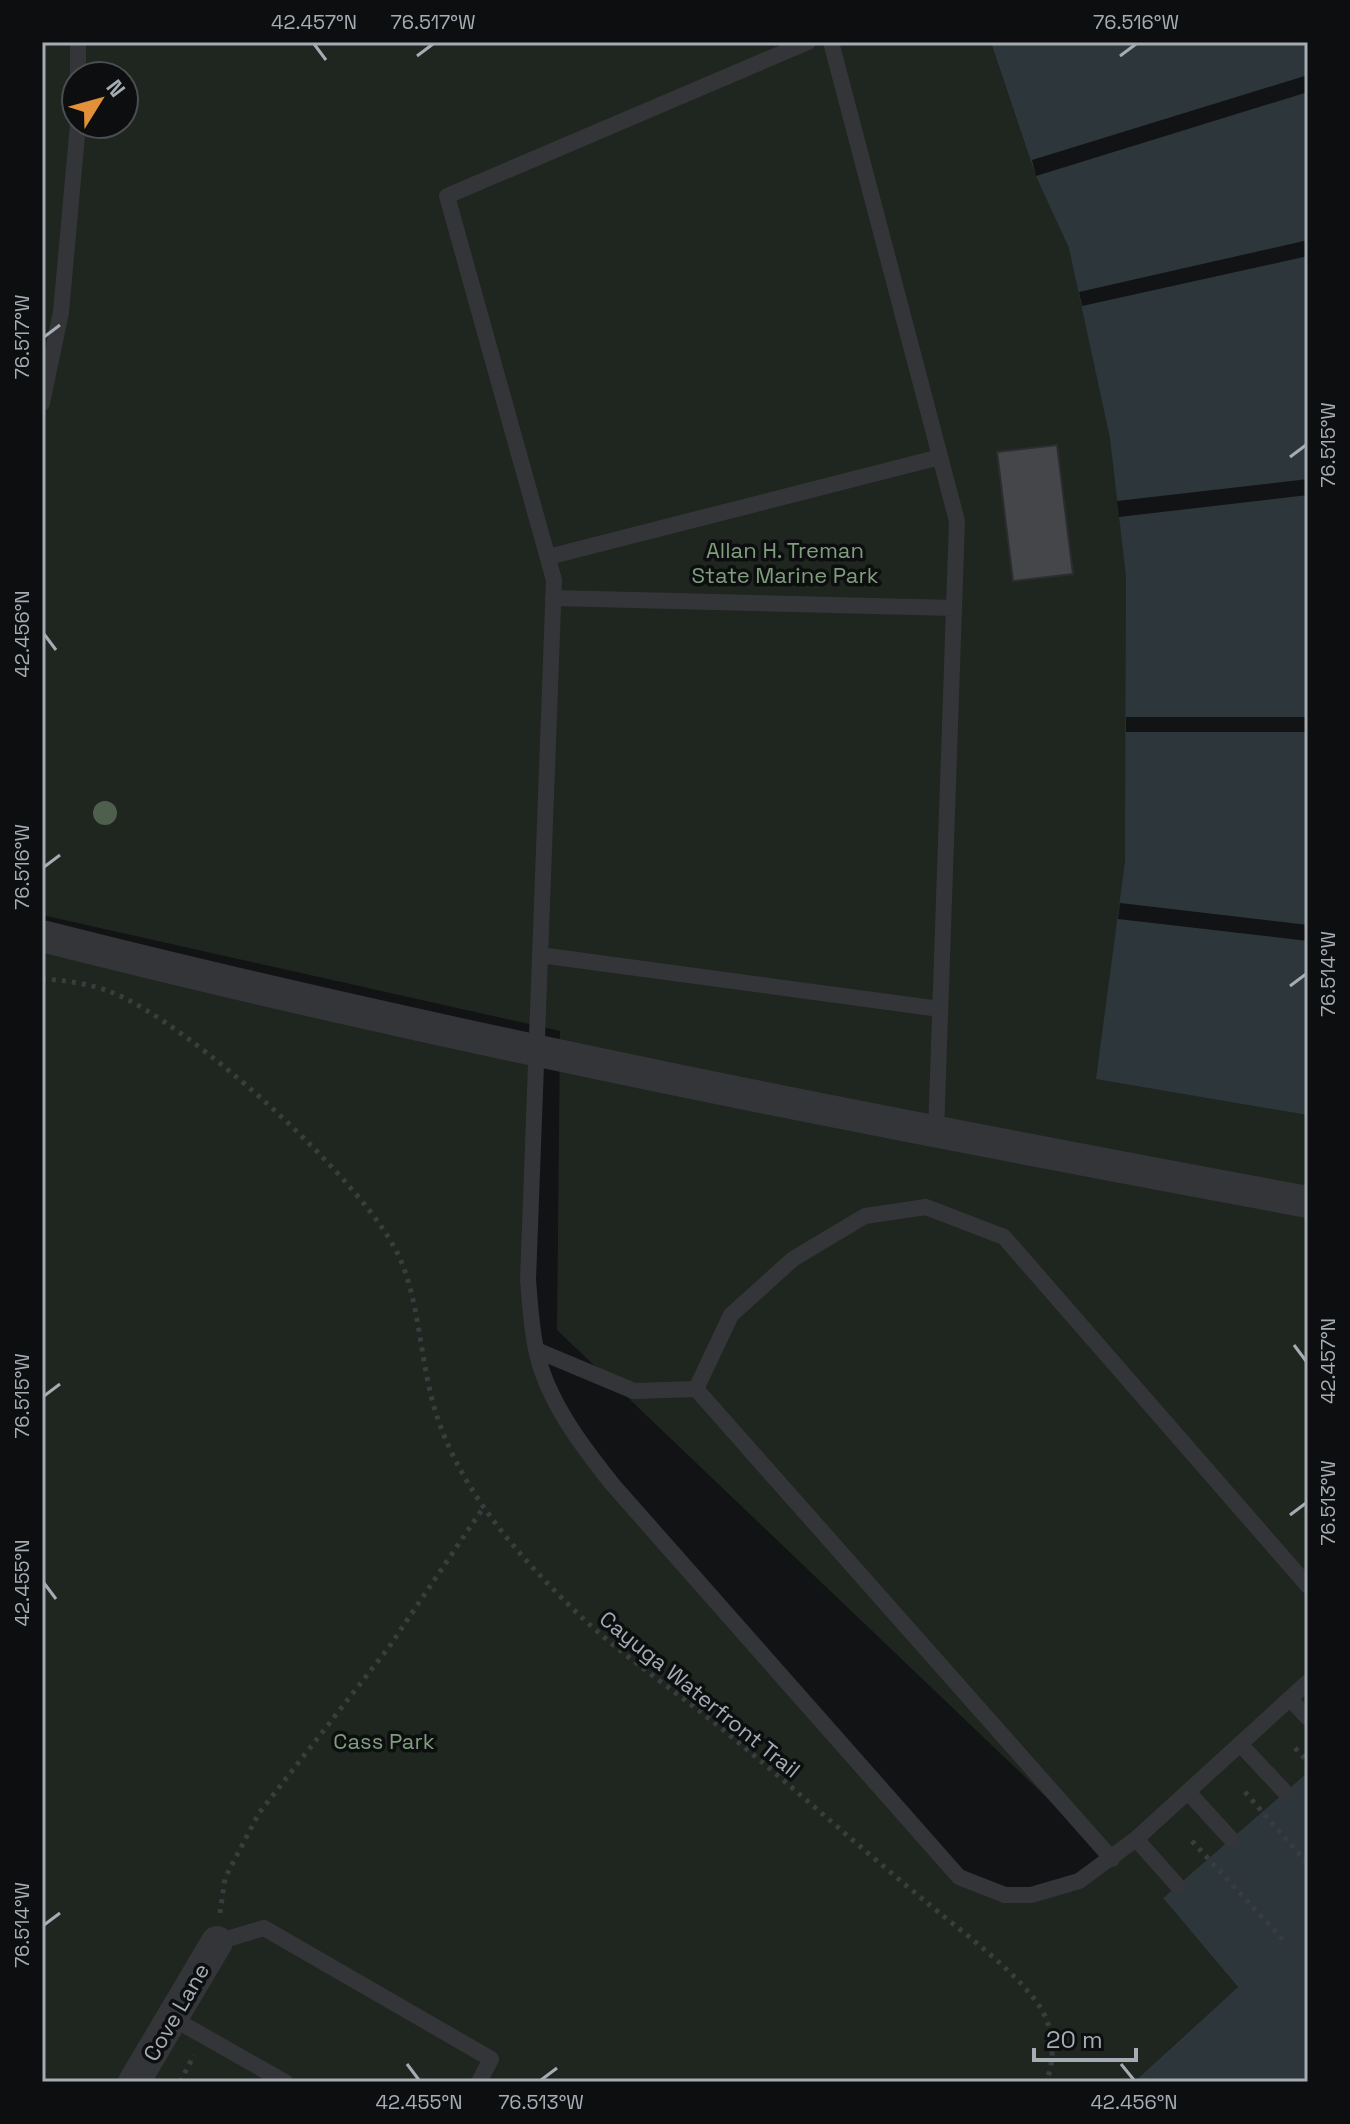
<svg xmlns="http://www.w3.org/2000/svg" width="1350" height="2124" viewBox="0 0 1350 2124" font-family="'Space Grotesk',sans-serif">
<rect width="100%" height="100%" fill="#121314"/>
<!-- green -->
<path fill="#1f261f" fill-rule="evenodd" d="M42,42H1308V1772L1163,1898L1238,1987L1134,2082H42V949L536,1053L533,1329L554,1396L638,1512L958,1877L1031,1895L1111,1859L557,1330L560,1031L42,915ZM76,76H124V124H76Z"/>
<!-- water -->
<path fill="#2d373b" d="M991,42H1308V1115L1096,1079L1125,862L1126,576L1110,438L1069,248L1036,176Z
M1308,1772V2082H1134L1238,1987L1163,1898Z"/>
<!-- pier -->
<path fill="#121314" d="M1308,75V92L1036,176L1032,160Z
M1308,240V256L1082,306L1079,292Z
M1308,479V495L1119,517L1117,501Z
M1126,717H1308V732H1126Z
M1120,903L1308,925V941L1118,919Z"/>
<!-- building -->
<path fill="#444649" stroke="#2c2d30" stroke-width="2" d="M1057,445L1073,574L1013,581L997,452Z"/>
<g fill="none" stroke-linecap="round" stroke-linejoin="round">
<!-- path -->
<path stroke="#3a3c3f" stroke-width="5" stroke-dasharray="4 6" stroke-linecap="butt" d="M42,979C64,980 91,984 111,992C188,1022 370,1185 401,1261C418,1302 420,1349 430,1391C449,1476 509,1546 569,1605C619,1655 674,1689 727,1733C794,1788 858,1846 925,1901C958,1929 1025,1977 1044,2014C1054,2034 1055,2061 1046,2082
M1295,1748L1308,1762
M1245,1792L1308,1864
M1192,1841L1283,1940
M220,1913L225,1878L259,1813L389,1647L483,1508
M180,2082L194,2055"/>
<!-- lane -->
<path stroke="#343538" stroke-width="16" d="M78,42V76
M808,42L447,196L554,580L528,1280C530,1302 531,1326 536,1349C546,1399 581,1445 613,1485L959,1877L1005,1895H1031L1079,1881L1136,1839L1308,1682
M831,42L957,521L936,1133
M42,403L61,312L78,124
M548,557L940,457
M553,598L954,608
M540,955L940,1009
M536,1350L634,1391L696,1389
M696,1389L731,1315L793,1259L865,1216L926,1207L1004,1237L1308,1586
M696,1389L1112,1859
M1290,1699L1308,1718
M1240,1744L1285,1792
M1188,1792L1231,1839
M1136,1839L1177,1885
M217,1942L264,1928L491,2059L479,2082
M172,2018L285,2082"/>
<!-- street -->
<path stroke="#343538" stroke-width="32" d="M42,936C461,1042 883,1123 1308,1202
M134,2082L217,1942"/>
</g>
<!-- trees -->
<circle fill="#4e5f4e" cx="105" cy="813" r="12"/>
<!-- ticks -->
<path fill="none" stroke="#a5acb3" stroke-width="3" d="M314,44L326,60M417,56L433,44M1120,56L1136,44M44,337L60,325M1290,457L1306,445M44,634L56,650M44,867L60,855M1290,986L1306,974M1294,1345L1306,1361M44,1396L60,1384M1290,1515L1306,1503M44,1583L56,1599M44,1925L60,1913M407,2064L419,2080M1121,2064L1134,2080M541,2080L557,2068"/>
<g text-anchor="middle" stroke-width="7" stroke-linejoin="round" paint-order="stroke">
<!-- park labels -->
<g font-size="22" fill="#809d7d" stroke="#0d0e0f">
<text x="785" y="558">Allan H. Treman<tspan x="785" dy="25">State Marine Park</tspan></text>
<text x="384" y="1749">Cass Park</text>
</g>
<!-- street labels -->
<g font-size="22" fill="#a5acb3" stroke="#0d0e0f">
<text transform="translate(700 1694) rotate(39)" y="8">Cayuga Waterfront Trail</text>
<text transform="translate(176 2012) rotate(-60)" y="8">Cove Lane</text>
</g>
</g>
<!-- border -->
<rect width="1350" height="2124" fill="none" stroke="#0d0e0f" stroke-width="88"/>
<!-- north arrow -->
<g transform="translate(100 100) rotate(53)"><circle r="38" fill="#0d0e0f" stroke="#4a4d51" stroke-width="2"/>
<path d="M0-6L14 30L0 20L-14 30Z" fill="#e3903b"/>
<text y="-12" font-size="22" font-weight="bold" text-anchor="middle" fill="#a5acb3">N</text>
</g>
<!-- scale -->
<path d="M1034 2048v12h102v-12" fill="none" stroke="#a5acb3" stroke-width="4"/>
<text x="1046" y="2048" font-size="24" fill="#a5acb3" stroke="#0d0e0f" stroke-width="6" paint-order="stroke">20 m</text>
<rect x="44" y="44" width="1262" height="2036" fill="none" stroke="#a5acb3" stroke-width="3"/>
<g font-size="20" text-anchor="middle" fill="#a5acb3">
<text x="314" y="29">42.457°N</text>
<text x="433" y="29">76.517°W</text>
<text x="1136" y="29">76.516°W</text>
<text transform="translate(22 337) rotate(-90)" y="7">76.517°W</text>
<text transform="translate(1328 445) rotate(-90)" y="7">76.515°W</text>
<text transform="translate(22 634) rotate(-90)" y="7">42.456°N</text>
<text transform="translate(22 867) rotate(-90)" y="7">76.516°W</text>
<text transform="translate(1328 974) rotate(-90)" y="7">76.514°W</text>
<text transform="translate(1328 1361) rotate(-90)" y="7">42.457°N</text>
<text transform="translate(22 1396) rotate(-90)" y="7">76.515°W</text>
<text transform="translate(1328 1503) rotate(-90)" y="7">76.513°W</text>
<text transform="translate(22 1583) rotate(-90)" y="7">42.455°N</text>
<text transform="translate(22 1925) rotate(-90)" y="7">76.514°W</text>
<text x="419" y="2109">42.455°N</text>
<text x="541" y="2109">76.513°W</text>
<text x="1134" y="2109">42.456°N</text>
</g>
</svg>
